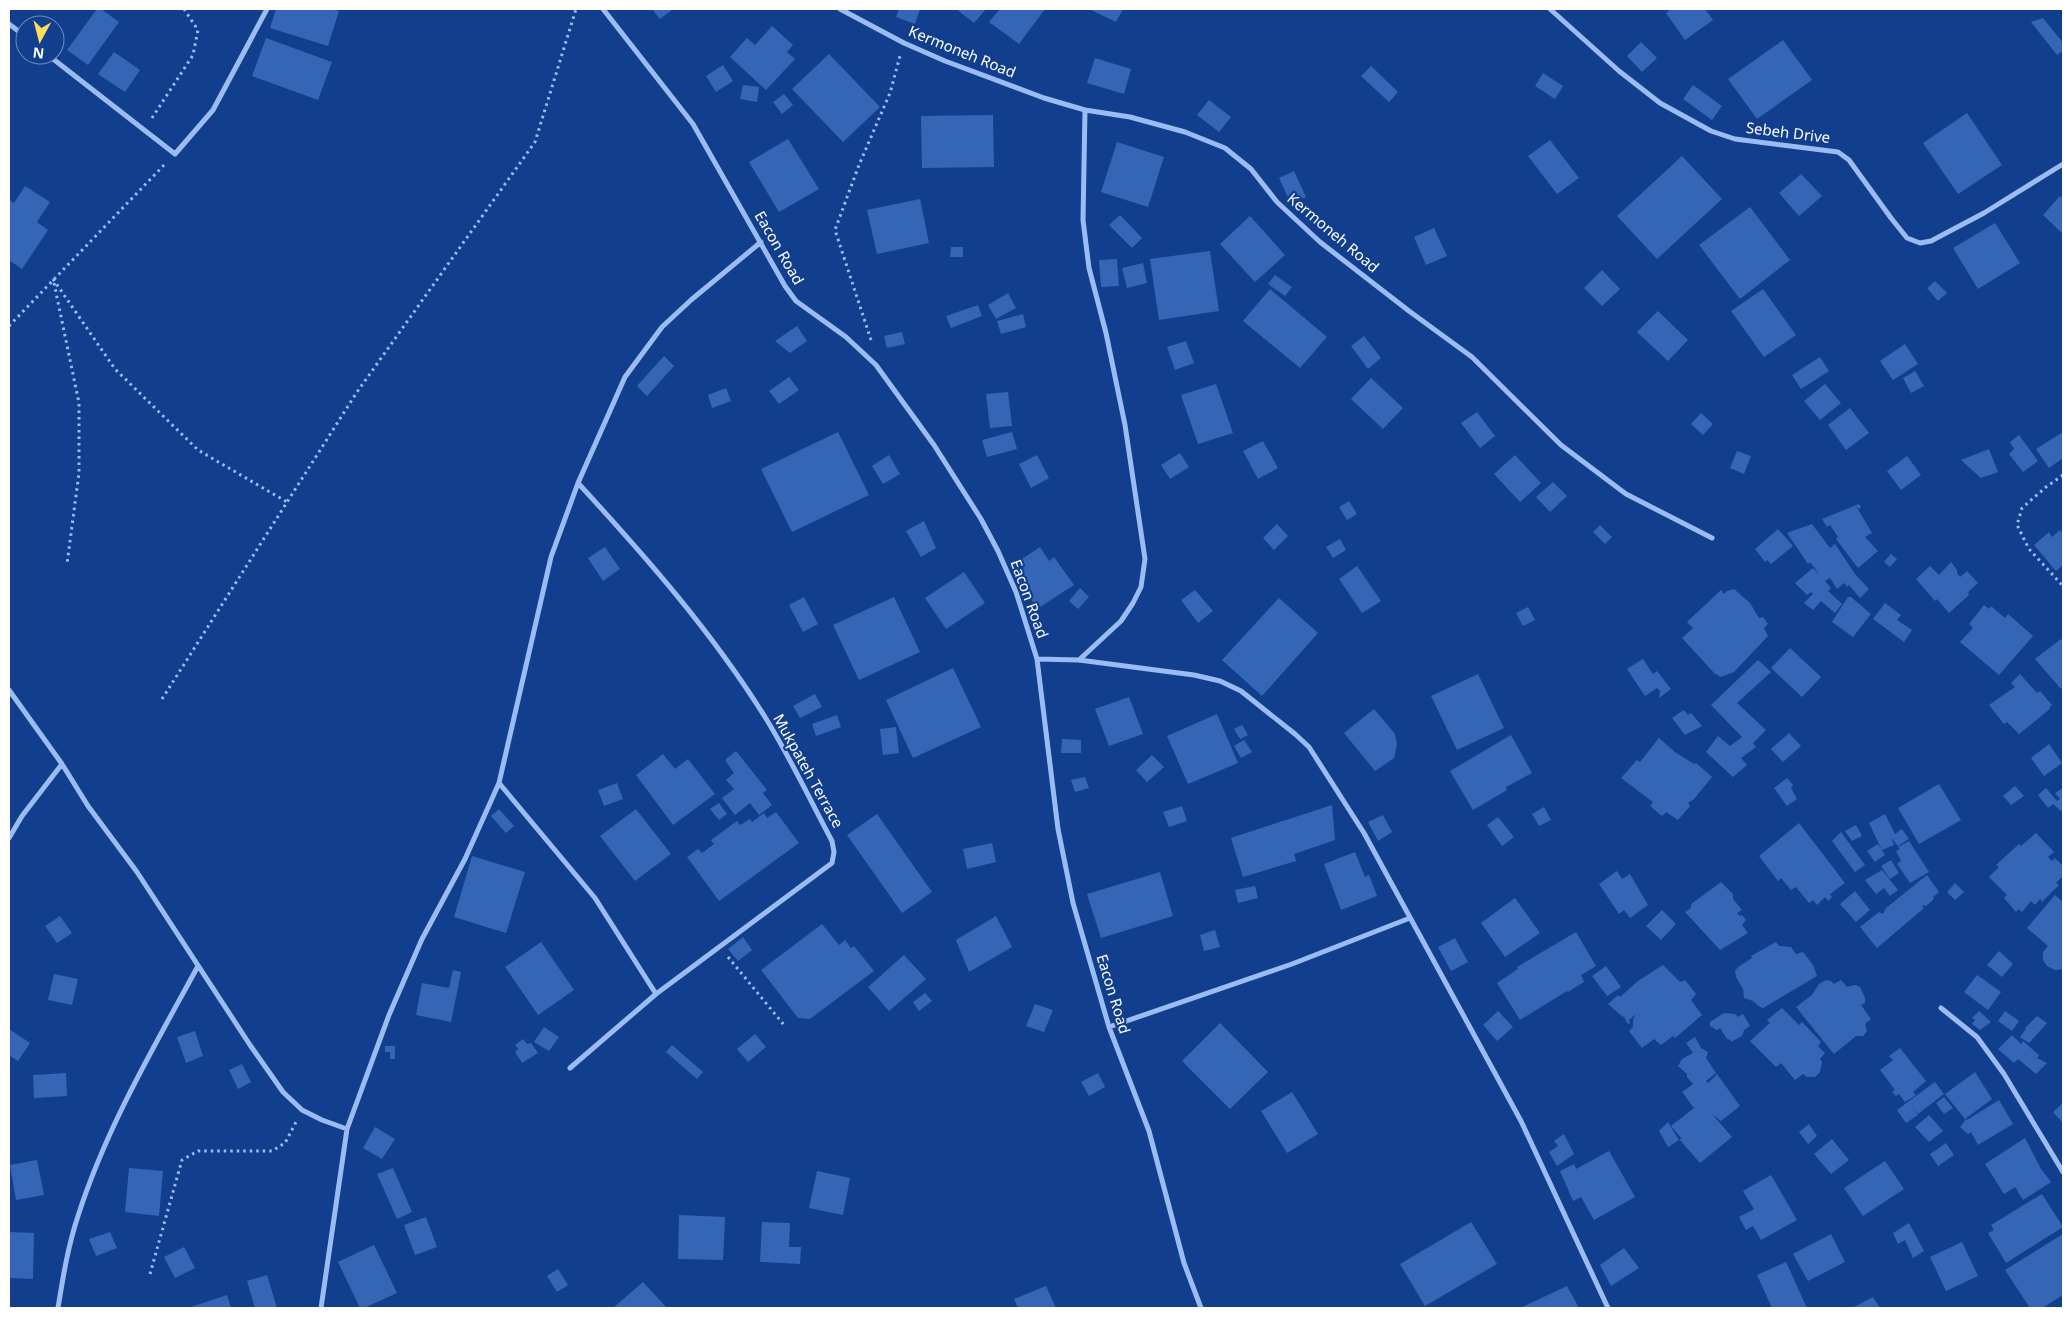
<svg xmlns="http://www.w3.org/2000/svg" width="2072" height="1317" viewBox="0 0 2072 1317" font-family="'Noto Sans',sans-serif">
<rect width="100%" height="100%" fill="#113f8e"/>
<!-- building -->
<path fill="#3566b6" d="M97,9H101L119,22L88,65L67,50Z
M276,9H330L339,11L328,46L270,28Z
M652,9H673L660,19Z
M899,9H920L915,24L896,17Z
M956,9H986L974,23Z
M1000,9H1045L1019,44L989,22Z
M1089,9H1123L1116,22Z
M1671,9H1705L1713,20L1685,40L1666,13Z
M2043,18L2063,43V51L2057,55L2031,22Z
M772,26L793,45L787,52L795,59L766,90L730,57L747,38L755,45Z
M266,38L332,62L318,100L252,76Z
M1783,40L1812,80L1757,119L1728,79Z
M1641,42L1657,58L1642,72L1627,56Z
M114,52L140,70L125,92L98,74Z
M829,54L880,107L843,142L792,89Z
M1095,58L1131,69L1124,94L1087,83Z
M723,65L733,81L716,92L706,76Z
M1371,66L1398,92L1389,102L1361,76Z
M1543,73L1563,86L1555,99L1535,86Z
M743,85L759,87L757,102L740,99Z
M1693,85L1722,106L1712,120L1683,99Z
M784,94L793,105L782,114L773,102Z
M1209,100L1231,117L1219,132L1197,115Z
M1967,113L2002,165L1958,194L1923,143Z
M993,115L994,167L922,168L921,116Z
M788,139L819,189L779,212L749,162Z
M1550,140L1579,178L1557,194L1528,156Z
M1117,142L1164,157L1148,207L1101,192Z
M1682,156L1722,199L1657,259L1617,216Z
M1294,171L1306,197L1291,204L1279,178Z
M1801,174L1822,196L1799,216L1779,193Z
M25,186L50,202L37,222L48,230L22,269L9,260V200L14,203Z
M2060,196L2063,199V234L2043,215Z
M920,199L929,243L877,254L867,210Z
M1750,207L1790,260L1740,299L1699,245Z
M1120,215L1142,238L1132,248L1109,225Z
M1250,216L1285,255L1255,282L1220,244Z
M1995,223L2020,263L1978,289L1953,248Z
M1434,228L1447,256L1426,265L1414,237Z
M951,247H963V257H950Z
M1210,251L1219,311L1159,320L1150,259Z
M1117,259L1119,286L1101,287L1099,260Z
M1143,263L1147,283L1127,288L1122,268Z
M1602,270L1620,289L1602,306L1584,288Z
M1275,275L1292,287L1285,296L1268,284Z
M1935,281L1947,293L1938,301L1927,288Z
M1270,289L1327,337L1300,368L1243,321Z
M1763,289L1796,335L1764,357L1731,311Z
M1008,293L1016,308L996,319L988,305Z
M978,305L982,316L951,328L946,316Z
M1658,311L1688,340L1668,361L1637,332Z
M1023,314L1026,327L1001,334L997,321Z
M797,326L807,341L790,353L775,341Z
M902,332L905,344L887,348L884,336Z
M1364,336L1381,358L1368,369L1351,346Z
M1186,341L1194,363L1175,370L1167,347Z
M1905,344L1918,364L1893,380L1880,361Z
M664,356L674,366L647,396L637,386Z
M1820,357L1829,371L1801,389L1792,375Z
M1915,371L1924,386L1911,393L1903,378Z
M789,377L799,390L779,404L769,391Z
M1371,378L1403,408L1383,429L1351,399Z
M1216,384L1233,433L1198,444L1181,395Z
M1825,384L1841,403L1820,420L1804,401Z
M726,388L731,401L712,408L708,395Z
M1008,392L1012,426L990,428L986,394Z
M1850,408L1869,433L1846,450L1828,425Z
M1477,412L1495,436L1480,448L1461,423Z
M1701,413L1713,424L1703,435L1691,424Z
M838,432L869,495L792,532L761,469Z
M1012,432L1017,449L987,457L982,440Z
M2063,432V458L2049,468L2036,449Z
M2019,435L2038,461L2023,472L2009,454L2014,449L2010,442Z
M1263,441L1278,468L1258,479L1243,451Z
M1989,449L1998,472L1981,478L1961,460Z
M1737,451L1751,456L1744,474L1730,468Z
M1180,453L1189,467L1170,479L1161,465Z
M889,455L900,474L883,484L872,466Z
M1037,455L1049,478L1031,488L1019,464Z
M1515,455L1541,483L1520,502L1494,474Z
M1907,456L1921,475L1901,490L1887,471Z
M1553,482L1567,496L1550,512L1536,497Z
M1349,501L1357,514L1347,520L1339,507Z
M1859,504L1861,507L1859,509L1856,506L1872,533L1865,537L1878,551L1858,568L1836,539L1838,537L1830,525L1827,527L1822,519Z
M924,521L936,548L921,557L906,531Z
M1277,524L1288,536L1274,550L1263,538Z
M1812,524L1830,548L1835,544L1855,574L1869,589L1860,598L1849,585L1847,587L1844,583L1837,589L1830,578L1825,581L1831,588L1828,591L1842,604L1835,613L1821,601L1813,610L1804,603L1813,594L1811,592L1807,595L1795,583L1813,568L1820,575L1810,562L1808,564L1787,533Z
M1600,525L1612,537L1605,544L1593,532Z
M1778,529L1793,546L1771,564L1767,560L1765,562L1755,549Z
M2060,530L2063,534V565L2056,571L2034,545L2049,532L2052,537Z
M1340,539L1346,550L1333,558L1326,547Z
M605,547L620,569L603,581L588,558Z
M1040,547L1049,561L1054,557L1074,585L1037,609L1019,580L1024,577L1016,563Z
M1891,554L1897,559L1890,567L1884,562Z
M1951,562L1957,570V573L1960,577L1967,571L1978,583L1968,592L1969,595L1949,613L1937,599L1935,601L1916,579L1930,566L1939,575Z
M1357,566L1381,601L1362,613L1339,579Z
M964,572L985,603L946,629L925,598Z
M1080,588L1089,597L1078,609L1069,601Z
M1734,589L1750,603L1759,618L1763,617L1768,624L1764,628L1768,636L1734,672L1720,677L1717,674L1716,675L1682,638L1693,628L1687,622L1721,590L1724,594L1727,591Z
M1195,590L1213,611L1198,623L1181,600Z
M804,597L818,624L803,632L789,605Z
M894,597L920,652L859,680L833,625Z
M1848,597H1851L1871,614L1853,637L1832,622Z
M1279,598L1318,633L1262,696L1222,660Z
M1885,603L1901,615L1897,620L1912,630L1904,642L1873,619Z
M1984,605L1989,609L1991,606L2005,618L2008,614L2033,636L1999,675L1960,642L1973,628L1969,624Z
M1528,607L1535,620L1523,626L1516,613Z
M2061,639L2063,642V687L2061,689L2035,659Z
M1790,648L1821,677L1802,697L1771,668Z
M1643,659L1653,674L1657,671L1671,689L1659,698L1660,691L1657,688L1645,696L1627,669Z
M1758,660L1771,672L1737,703L1766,730L1753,743L1756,747L1741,758L1747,765L1733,777L1706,752L1718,736L1730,746L1742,737L1711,705Z
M953,668L981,727L913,758L886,700Z
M1478,674L1504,728L1457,750L1431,696Z
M2020,674L2037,693L2040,691L2052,705L2049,708L2050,709L2019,734L2007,722L2004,724L1989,705L2015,687L2011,683Z
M815,694L822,707L800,718L793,706Z
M1129,697L1143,734L1109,746L1095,709Z
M1374,709L1395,734L1397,744L1394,758L1375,771L1344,733Z
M1684,710L1688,715L1691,713L1702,726L1685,735L1672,718Z
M1217,714L1238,763L1188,784L1167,736Z
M837,715L841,727L816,736L812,724Z
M1242,725L1248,735L1240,739L1234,729Z
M896,727L899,753L883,755L880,729Z
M1789,733L1801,746L1783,762L1771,749Z
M1511,735L1532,773L1506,787L1507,790L1473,810L1450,771Z
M1659,738L1675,752L1694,764L1696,763L1712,777L1694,799L1688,803L1690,806L1678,820L1666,812L1662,816L1650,806L1653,802L1621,778L1637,760L1640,762Z
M1062,739L1081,740V753H1061Z
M1244,740L1252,752L1241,758L1234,746Z
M2049,744L2062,763L2044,776L2031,758Z
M736,751L767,790L763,793L772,805L759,815L750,803L735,815L722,798L734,789L726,780L734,773L725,760Z
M663,754L675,769L688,759L715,794L673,825L636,775Z
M1152,755L1164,767L1147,782L1136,770Z
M1085,777L1089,788L1075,792L1071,780Z
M1787,778L1793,785L1791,788L1797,799L1787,806L1774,788Z
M617,783L623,799L604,806L598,790Z
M1939,784L1961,820L1919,844L1898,808Z
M2015,786L2024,796L2011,805L2003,796Z
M2046,788L2057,801L2060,799L2055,793L2063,788V810L2061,811L2053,804L2048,808L2038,795Z
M719,803L727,814L719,820L710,809Z
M1332,805L1335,840L1294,854L1296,861L1243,877L1231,838Z
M1182,806L1187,821L1169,827L1163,812Z
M1544,807L1551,820L1539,826L1532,814Z
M499,809L514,826L506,833L491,816Z
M636,809L671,854L635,881L600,836Z
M776,812L799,843L719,901L687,857L698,849L702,853L714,844L711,840L737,821L740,825L750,819L752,822L764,813L767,818Z
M877,814L932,892L902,913L847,835Z
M1885,814L1895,834L1902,829L1909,839L1898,846L1891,838L1894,845L1882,850L1869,823Z
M1383,815L1392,832L1378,841L1368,822Z
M1498,817L1514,837L1502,846L1487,825Z
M1799,823L1845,883L1830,894L1832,897L1828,901L1825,897L1817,905L1813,900L1809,903L1796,887L1791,890L1781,878L1778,881L1759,856Z
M1856,825L1862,836L1852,841L1845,831Z
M1841,832L1865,865L1855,872L1832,841Z
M2036,833L2054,852L2048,857L2052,861L2055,858L2063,866V876L2056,883L2059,885L2042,902L2040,899L2035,905L2031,901L2022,912L2019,909L2016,912L2004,898L2007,895L1989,877L1999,867L1996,865L2019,844L2021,846Z
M1909,841L1929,872L1910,883L1897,864L1901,861L1896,851L1900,849L1898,847Z
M992,843L996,862L967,869L963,849Z
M1878,844L1885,855L1875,862L1867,851Z
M1355,852L1365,877L1369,875L1377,896L1341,910L1324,864Z
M472,856L525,872L506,933L454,917Z
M1891,860L1899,873L1890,879L1881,866Z
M1882,870L1898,890L1890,896L1884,888L1876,894L1865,880Z
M1617,871L1622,879L1630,874L1648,905L1630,918L1624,910L1619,914L1599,884Z
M1160,872L1173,916L1101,938L1087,894Z
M1927,875L1939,892L1933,897L1934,899L1926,906L1922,905L1924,908L1877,948L1860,927L1879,912L1883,914L1886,908Z
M1721,882L1733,894V899L1742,910L1737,913L1740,916L1742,915L1746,920L1742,925L1748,933L1720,950L1685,912L1691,908V904Z
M1955,883L1964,892L1955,900L1947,892Z
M1255,886L1258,898L1238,903L1235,890Z
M1855,891L1870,910L1856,922L1840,904Z
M2055,895L2063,902V969L2055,970L2047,966L2043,960V952L2048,946L2027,928Z
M1515,898L1540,933L1505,957L1481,923Z
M1662,910L1676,924L1661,940L1646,926Z
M60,916L72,933L57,943L45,926Z
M996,916L1012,947L969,972L956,940Z
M822,924L839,945L845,940L851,948L854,946L874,971L810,1019L798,1018L761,970Z
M1215,930L1220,947L1204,951L1200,935Z
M1576,932L1596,966L1581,975L1584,982L1568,992L1567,991L1520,1020L1497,983L1518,969L1517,967Z
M743,937L752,950L738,961L728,949Z
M1455,938L1468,962L1451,971L1438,947Z
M541,942L574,990L538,1015L505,967Z
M1776,942L1779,946L1791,947L1796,954L1803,952L1813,965L1817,976L1763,1008L1760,1007L1753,1001L1744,998L1743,989L1736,977L1735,971L1738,967L1752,958L1751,956Z
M1999,951L2013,964L2002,977L1987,965Z
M904,955L926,979L889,1011L868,987Z
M1663,965L1680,982L1685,980L1696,994L1691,1000L1702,1015L1675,1038L1673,1036L1661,1045L1654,1039L1642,1048L1629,1031L1633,1027V1019L1636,1014L1629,1020L1630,1024L1627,1023L1624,1016L1623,1017L1608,1004L1618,995L1620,997L1638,981Z
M1606,966L1621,987L1607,996L1592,976Z
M453,970L461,972L451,1022L416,1015L422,983L449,988Z
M54,974L78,979L72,1005L48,1000Z
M1977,975L2001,992L1988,1010L1964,992Z
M1826,980L1831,981L1834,984L1841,980L1847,987L1855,985L1860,987L1865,998V1003L1861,1005L1871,1019L1865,1024L1867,1031L1863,1036H1856L1834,1054L1796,1007L1812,995L1819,984Z
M925,993L932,1001L919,1011L913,1002Z
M1035,1004L1053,1010L1044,1032L1026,1026Z
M1782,1008L1799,1025L1802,1022L1821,1042L1818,1046L1825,1053L1820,1059L1822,1062L1820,1072L1815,1077H1807L1803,1074L1795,1080L1781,1063L1776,1067L1750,1041L1770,1023L1767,1020Z
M1498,1011L1513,1027L1497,1041L1483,1025Z
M1979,1011L1991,1022L1980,1030L1972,1024L1975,1020L1972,1018Z
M2005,1011L2019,1021L2012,1031L1998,1021Z
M1724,1013L1735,1014L1738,1017L1743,1014L1750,1026L1744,1030L1742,1036L1731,1042V1040L1727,1039L1720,1028L1717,1030L1710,1026V1022Z
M2037,1016L2047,1023L2029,1043L2020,1037L2026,1029L2025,1028Z
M1220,1023L1268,1072L1230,1109L1182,1061Z
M544,1027L559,1037L549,1051L534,1042Z
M9,1029L30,1043L18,1061L9,1055Z
M195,1031L203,1056L186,1063L177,1037Z
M755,1034L766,1047L748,1062L737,1049Z
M2012,1035L2021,1044L2023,1041L2039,1055L2037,1058L2047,1063L2036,1074L2018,1059L2014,1063L1998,1049Z
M1695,1037L1701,1048L1708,1052L1706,1058L1716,1073L1706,1081L1708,1083L1717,1074L1740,1106L1721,1121L1712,1114L1732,1137L1700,1163L1679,1139H1682L1671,1126L1694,1108L1682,1092L1693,1084L1687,1077V1074L1678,1066L1682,1059L1693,1053L1686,1043Z
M523,1039L527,1044L531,1043L538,1053L522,1063L515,1052L518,1049L515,1045Z
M672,1045L703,1072L697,1079L666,1052Z
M385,1046H395V1059H390V1052H385Z
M1900,1048L1926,1081L1913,1092L1916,1095L1905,1102L1899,1094L1896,1096L1892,1092L1895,1090L1880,1070L1893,1060L1889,1056Z
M242,1064L251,1082L238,1089L229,1070Z
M1975,1072L1992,1099L1965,1119L1945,1094Z
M66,1073L67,1096L34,1098L33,1075Z
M1098,1073L1105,1087L1089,1096L1081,1082Z
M1935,1082L1944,1094L1918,1114L1912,1107L1918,1115L1906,1123L1897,1110Z
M1292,1092L1318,1134L1287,1153L1261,1111Z
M1944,1097L1953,1108L1944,1114L1936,1103Z
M1999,1100L2013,1124L1978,1145L1971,1132L1968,1134L1960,1127L1966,1119L1967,1120Z
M2063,1103V1123L2053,1112Z
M1929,1115L1943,1131L1929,1142L1915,1127Z
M1668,1122L1679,1140L1668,1147L1659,1131Z
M1809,1124L1817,1136L1808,1144L1799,1132Z
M375,1127L395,1139L382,1159L363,1148Z
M1564,1134L1574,1154L1557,1166L1549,1152L1558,1146L1554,1141Z
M2025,1138L2041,1169L2051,1182L2023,1200L2015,1187L2004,1194L1985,1164Z
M1832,1139L1849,1160L1831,1174L1814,1154Z
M1946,1143L1954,1155L1938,1166L1930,1154Z
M1609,1151L1635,1197L1594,1220L1581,1197L1573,1201L1560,1171L1574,1164L1576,1169Z
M37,1160L44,1195L16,1200L10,1165Z
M1885,1161L1904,1189L1863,1216L1844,1188Z
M129,1168L163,1171L159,1216L125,1212Z
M393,1168L412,1212L397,1219L377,1174Z
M817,1171L850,1178L843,1215L809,1208Z
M1771,1175L1797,1220L1761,1240L1753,1226L1746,1230L1739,1217L1754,1209L1743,1191Z
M2042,1194L2063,1227L2006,1263L1988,1233L1994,1230L1991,1225Z
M679,1215L725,1217L723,1260L678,1259Z
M426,1217L437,1247L415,1255L404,1225Z
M762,1222L790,1223L789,1247H801L800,1264L760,1262Z
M1471,1222L1497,1264L1425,1306L1400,1264Z
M1909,1223L1924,1251L1913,1258L1905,1240L1898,1244L1893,1233Z
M9,1232L34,1233L33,1279L9,1278Z
M110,1232L117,1248L96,1256L89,1239Z
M1831,1234L1845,1262L1808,1281L1793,1254Z
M2063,1234V1295L2042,1308H2030L2005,1270Z
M1962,1242L1978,1276L1946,1291L1930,1257Z
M374,1245L397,1293L364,1308H360L338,1262Z
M184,1247L195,1268L175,1278L164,1257Z
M1624,1248L1639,1268L1611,1286L1600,1265Z
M1786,1262L1807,1308H1772L1757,1275Z
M558,1269L568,1285L557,1292L547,1276Z
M267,1275L277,1308H255L247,1281Z
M643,1282L667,1308H613Z
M1046,1286L1056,1308H1018L1014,1299Z
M1567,1286L1579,1308H1520Z
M227,1295L231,1308H188Z
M1873,1297L1880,1308H1852Z"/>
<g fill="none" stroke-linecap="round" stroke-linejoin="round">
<!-- path -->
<path stroke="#9bbcf2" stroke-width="3" stroke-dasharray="2.5 4" stroke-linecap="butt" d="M152,118L193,55L198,30L184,9
M53,279L115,369L198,450L287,502
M54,283L79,403V473L67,564
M9,326L166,163
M871,340L835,230L859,165L890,93L900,56
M2063,475L2046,487L2022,508L2017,525L2029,549L2063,586
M162,699L357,392L535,142L576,9
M728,957L784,1025
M150,1274L182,1160L198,1151H272L285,1143L296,1122"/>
<!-- street -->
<path stroke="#9bbcf2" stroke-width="5" d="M603,9L693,124L785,286L796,301L846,337L876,365L934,445L981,519L998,551L1016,592L1037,659L1058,829L1073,903L1109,1027L1149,1131L1184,1263L1201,1308
M840,9L904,43L945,61L1044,98L1085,110L1130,117L1185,132L1225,148L1251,169L1277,202L1320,242L1409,311L1472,357L1561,445L1626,494L1712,538
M1550,9L1619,71L1660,103L1711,131L1735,139L1838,152L1849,160L1891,218L1907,238L1920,243L1931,241L1984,213L2063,164
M9,24L25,36
M48,55L175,154L213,110L267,9
M1037,659L1079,660L1194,675L1220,681L1241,691L1295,734L1309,747L1364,833L1521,1121L1608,1308
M1079,660L1121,621L1133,603L1141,587L1145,559L1125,425L1106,333L1089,268L1083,220L1085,110
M9,690L62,764L88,806L137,872L250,1045L283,1092L302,1110L322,1120L347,1129
M499,783L595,898L656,994
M9,838L22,816L62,764
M1941,1008L1977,1037L2004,1074L2063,1172
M1109,1027L1292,964L1410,918
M570,1068L656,994L832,863L834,852L832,841C810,800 790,757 765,717C712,632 646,557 578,483
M58,1308C63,1277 68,1246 78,1216C106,1128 154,1047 198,966
M321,1308L347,1129L389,1015L422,939L465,859L499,783L551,557L578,483L625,377L662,327L691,300L761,242"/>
</g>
<g text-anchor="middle" stroke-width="4.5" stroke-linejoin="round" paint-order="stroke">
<!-- street labels -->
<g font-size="15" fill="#fff" stroke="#113f8e">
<text transform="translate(962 52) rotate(22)" y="5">Kermoneh Road</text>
<text transform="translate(1788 133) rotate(7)" y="5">Sebeh Drive</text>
<text transform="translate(1333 233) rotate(40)" y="5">Kermoneh Road</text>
<text transform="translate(779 248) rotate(60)" y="5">Eacon Road</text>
<text transform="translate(1029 599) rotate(70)" y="5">Eacon Road</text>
<text transform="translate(808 771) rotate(61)" y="5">Mukpateh Terrace</text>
<text transform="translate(1113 994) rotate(73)" y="5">Eacon Road</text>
</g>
</g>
<!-- border -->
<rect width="2072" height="1317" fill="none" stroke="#ffffff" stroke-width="20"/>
<!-- north arrow -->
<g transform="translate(40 40) rotate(187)"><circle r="24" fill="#113f8e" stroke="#708cbb"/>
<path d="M0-4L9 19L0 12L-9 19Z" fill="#ffdb5c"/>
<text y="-8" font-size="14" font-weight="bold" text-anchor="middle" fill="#ffffff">N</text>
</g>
</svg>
